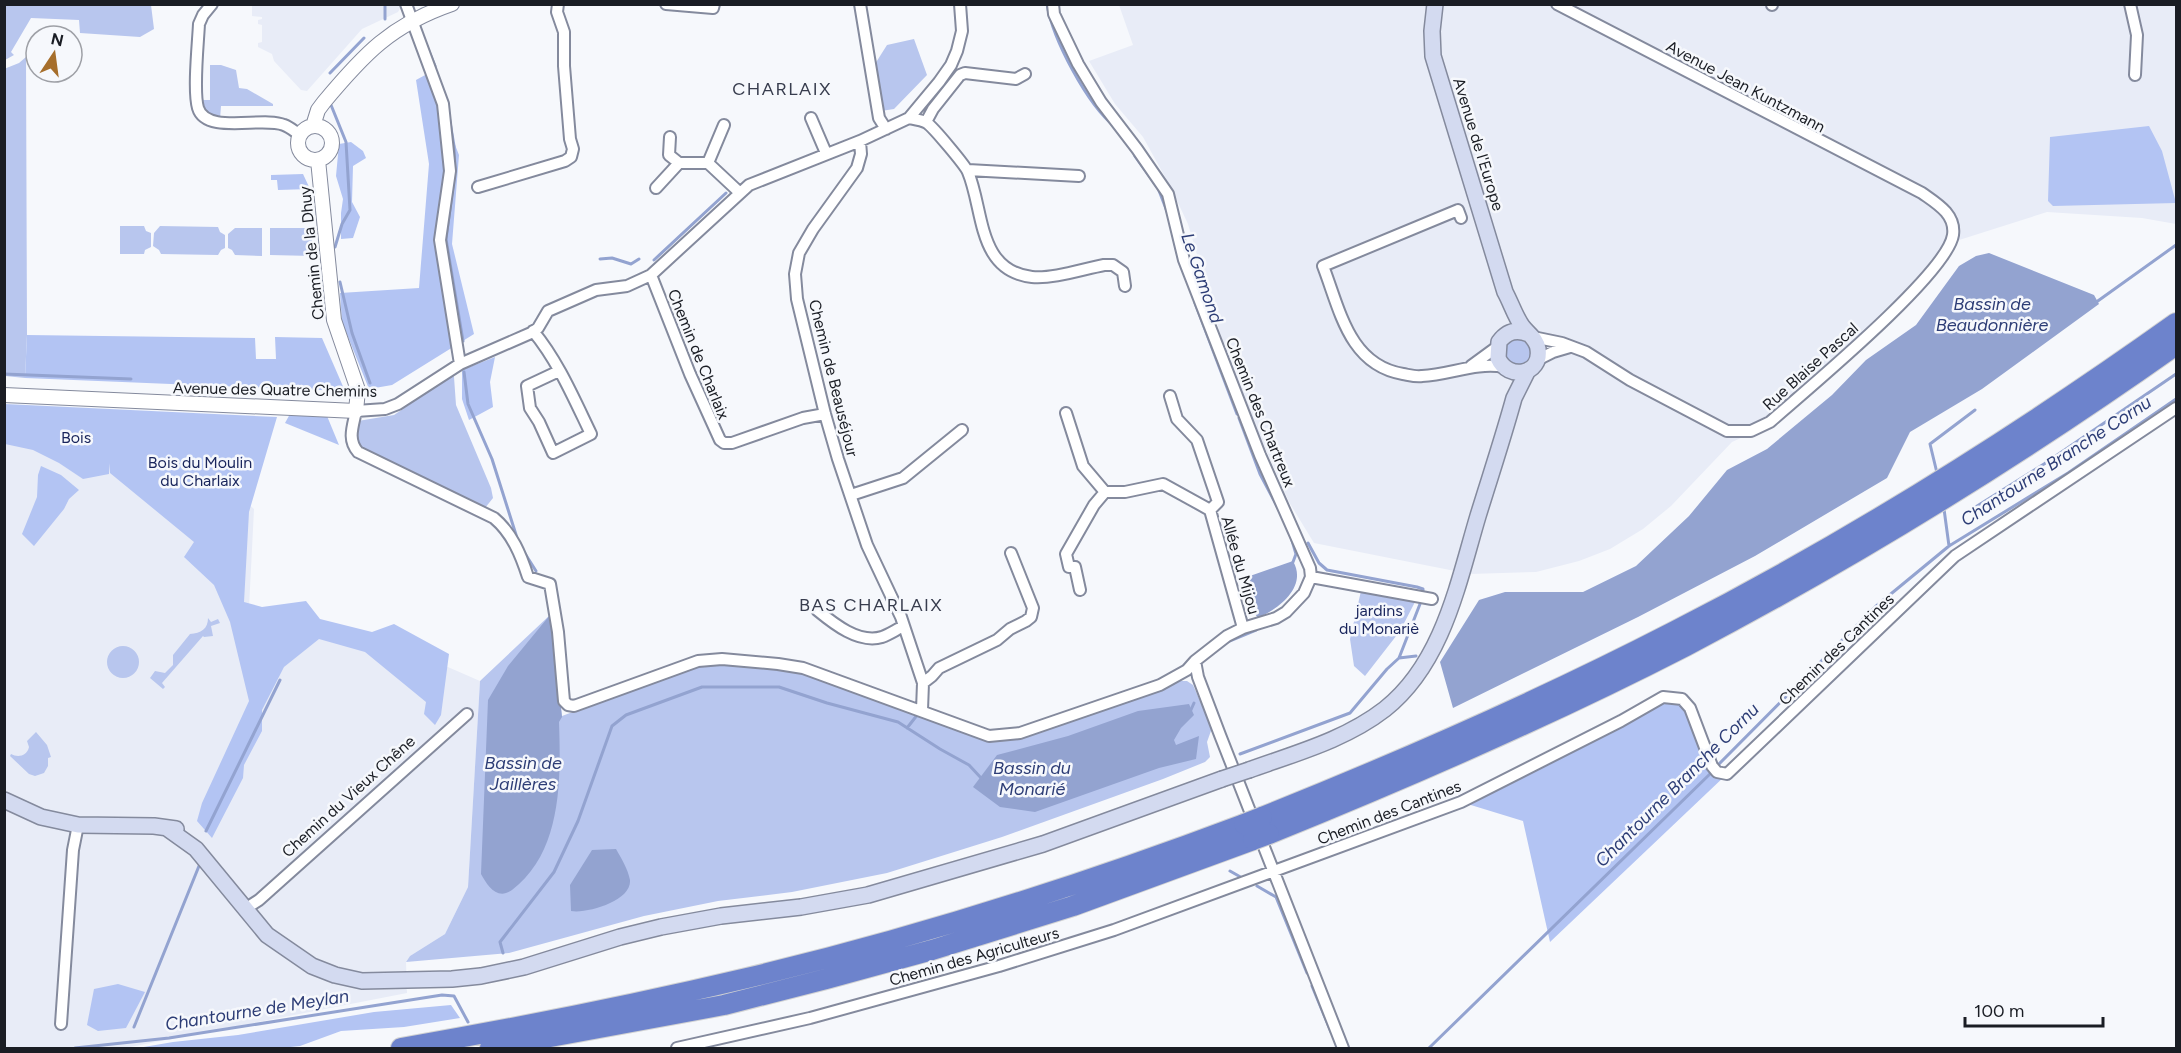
<svg xmlns="http://www.w3.org/2000/svg" width="2181" height="1053" viewBox="0 0 2181 1053" font-family="Figtree,sans-serif">
<rect width="100%" height="100%" fill="#f6f8fc"/>
<!-- built -->
<path fill="#e8ecf7" d="M252,5H402L398,12L362,29L307,91L301,90L274,61L272,54L258,47V43L262,42V25L258,24V20L262,19V17L252,16Z
M1119,5H2176V224L2142,218L2047,212L1956,241L1905,307L1776,422L1732,442L1671,506L1643,529L1610,549L1579,561L1536,572L1470,574L1314,543L1289,502L1231,371L1188,224L1170,186L1143,137L1115,104L1089,61L1133,45Z
M5,409L143,412L254,509L249,608L379,637L480,681L468,887L445,934L410,956L406,962L407,993L125,1048H5Z"/>
<!-- green -->
<path fill="#b8c6ee" d="M4,5H151L154,29L140,37L80,33L79,20L31,18L11,52L14,55L5,60Z
M914,39L927,75L894,109L881,111L875,64L887,45Z
M26,57L27,335L25,378L5,376L4,69L19,63Z
M210,65H221L236,70L239,88L247,89L273,104V106H221L220,119C209,118 205,111 201,100H210Z
M120,226H144L146,231L151,233V247L145,250L144,254H120Z
M160,226L218,227L220,232L225,235V248L221,250L218,255L161,254L159,250L153,246L154,233Z
M235,228H262V256L235,255L232,250L228,248V234Z
M270,228H311L313,256L270,255Z
M1505 352a13 13 0 1 1 26 0a13 13 0 1 1-26 0Z
M453,375L454,377L456,405L491,488L493,498L485,508L363,448C354,440 357,432 358,421L394,415Z
M1361,591L1415,602L1400,631L1365,676L1354,666L1350,639Z
M550,615L562,716L707,662L809,672L930,721L995,740L1033,734L1180,681H1187L1193,685L1212,728L1207,742L1210,757L1205,762L1163,779L1002,837L887,873L792,892L718,901L644,916L509,953L406,962L410,956L445,934L468,887L480,681Z
M208,618L211,622L218,619L220,623L211,626L213,636L204,637L203,636L162,683L165,687L163,689L150,678L155,671L165,673L173,665V655L190,634C201,633 208,629 208,618Z
M107 662a16 16 0 1 1 32 0a16 16 0 1 1-32 0Z
M36,732L47,745L51,757L48,758V766L44,773L35,776L29,774L10,756L11,754C18,758 27,756 29,747L27,741Z"/>
<!-- forest -->
<path fill="#b3c4f3" d="M427,74L459,155L452,244L474,334L392,385L369,389L342,322L340,293L419,288L429,164L416,80Z
M2149,126L2162,151L2176,203L2053,206L2048,201L2050,137Z
M351,142L363,151L366,158L353,166L352,202L360,217L353,238L341,239V213L343,199L336,176L339,144Z
M303,174L310,189L278,190L277,180H271V175Z
M27,335L255,338L256,359H276L275,337L322,338L345,391L25,378Z
M495,357L490,382L493,407L469,420L462,399V370Z
M5,404L277,417L249,512L244,602L262,607L306,601L320,619L372,632L394,624L449,654L441,715L435,725L424,714L426,702L365,652L319,639L284,667L262,710V731L244,765L243,778L212,838L197,821L202,803L249,701L230,622L214,585L184,557L194,542L110,473L109,463V474L83,479L59,463L33,450L5,444Z
M290,414L327,416L339,445L285,423Z
M41,466L61,475L79,490L69,499L64,509L34,546L22,534L37,497L38,475Z
M1663,697L1682,699L1708,757L1727,774L1550,942L1523,821L1461,802Z
M118,984L145,992L126,1028L98,1031L87,1025L94,989Z
M451,1005L460,1018L404,1027L341,1031L300,1046L281,1048H138L173,1042L238,1035L374,1012Z"/>
<!-- water -->
<path fill="#93a3d0" d="M1989,253L2094,295L2099,304L1982,389L1910,432L1887,478L1755,556L1638,617L1453,708L1440,662L1479,600L1505,592H1583L1636,566L1689,516L1727,470L1767,449L1832,395L1866,360L1916,325L1959,266L1976,256Z
M1293,561C1308,587 1278,609 1258,618C1250,609 1244,589 1247,577Z
M550,615L562,717L559,722C561,780 562,852 512,890C497,901 487,885 481,874L488,700L508,666Z
M1189,704L1194,715L1181,728L1174,740L1176,745L1199,736L1196,759L1159,768L1035,812L1000,807L973,787L997,755L1068,736L1138,711Z
M616,849C621,858 628,869 630,880C632,901 587,914 571,911L570,885L592,850Z"/>
<g fill="none" stroke-linecap="round" stroke-linejoin="round">
<!-- stream -->
<path stroke="#93a3d0" stroke-width="3" d="M385,4V19
M1047,4C1053,40 1087,104 1115,127
M426,44L435,66
M330,73L364,38
M331,105L346,142L350,210L342,224L335,247
M448,110L454,146L455,172
M1135,156L1158,188L1168,214
M454,178L446,239L463,341
M1175,244L1179,260
M600,259L612,258L631,264L639,259
M654,260L726,193
M340,282L352,333L370,383
M1195,303L1237,414
M2095,303L2176,245
M464,372L468,404L492,459L518,541
M4,374L131,379
M1239,418L1260,474L1280,512
M1937,473L1930,444L1975,410
M1944,509L1949,546
M1966,513L2044,464L2176,374
M1291,537L1296,554L1293,562
M1308,543L1319,563L1327,570L1417,587L1423,589V593
M524,552L536,571
M1227,642L1256,630
M1399,658L1420,604
M1190,712L1194,703
M907,728L918,714
M1240,754L1350,713L1387,669L1399,658L1416,656
M1716,767L1875,607L1949,546L2068,473L2176,399
M206,831L280,680
M1230,871L1244,879
M1257,886L1276,897L1307,973
M503,953L500,942L554,872L578,821L612,726L626,715L702,687H779L827,703L898,722L940,749L969,765L982,779
M1312,986L1331,1032
M134,1027L199,866
M75,1048L169,1038L442,995L454,996L468,1022
M1429,1048L1712,772"/>
<!-- minor casing -->
<g stroke="#848a9d" stroke-width="14">
<path id="minor" d="M212,4L203,15L199,24C198,44 193,91 198,108C206,135 263,116 284,125C290,127 295,132 300,135
M406,4L443,104L450,171L440,240L460,364
M666,4L713,8L714,4
M860,4L879,118L886,129
M960,4L962,31L957,51L951,65L939,82L909,118L860,141L749,185L651,275L627,286L596,290L548,311L538,328L531,333L460,364L398,404L385,409L356,411C353,426 347,440 358,452L494,518C512,533 521,555 528,577L550,584L558,632L564,701L568,705L574,706L698,661L722,659L778,664L803,668L989,736L1020,733L1160,685L1187,670L1195,661L1227,636L1243,628L1276,618L1286,612L1304,593L1311,577L1310,568L1260,455L1184,260L1168,194L1137,149L1101,102L1078,64L1054,14L1053,4
M1772,4V5
M2130,4L2137,35L2135,75
M811,118L826,153
M909,118C914,119 922,120 927,123C933,127 965,165 968,172C984,210 977,271 1032,277C1053,279 1083,269 1104,265H1113L1123,272L1125,286
M926,122L933,109L960,75L965,73L1016,79L1025,74
M670,137L669,155L679,163
M860,141L861,154L857,168L813,229L799,253L795,274L797,299L825,414L838,459L867,545L901,617L923,683L922,710
M708,163L724,125
M968,170L1079,176
M478,187L565,161L571,157L573,149L570,139L564,66V32L557,12L558,4
M656,188L679,163H708L739,192
M1461,218L1458,210L1323,266C1340,310 1349,365 1403,374C1409,375 1416,377 1422,376C1450,375 1475,362 1504,367
M651,275L690,374L720,440L724,443H732L803,418L825,414
M533,331C558,361 574,399 591,434L553,453L539,422L530,408L527,386L559,371
M1533,337L1562,343L1586,352L1630,380L1727,431H1751L1770,422C1805,391 1947,274 1953,235C1956,214 1936,203 1922,193L1557,4
M1537,360L1553,352L1570,347
M1471,366L1497,347
M1170,396L1177,419L1197,440L1218,502L1210,510
M1066,413L1083,466L1105,492
M851,495L903,478L962,430
M1311,577L1432,599
M1080,590L1075,567H1069L1066,554L1094,505L1105,492H1125L1163,484L1210,510L1243,628
M817,610C834,624 859,644 882,637C890,634 897,629 904,626
M1195,661L1198,677L1220,735L1343,1048
M923,683L932,676L939,668L997,640L1010,629L1026,621L1031,617L1033,608L1011,553
M245,909L259,900L467,714
M61,1024L73,850L78,825
M677,1048L810,1018L999,966L1114,930L1461,802L1621,721L1663,697L1682,699L1690,708L1712,766L1717,772L1727,774L1955,556L2176,408"/>
</g>
<!-- tertiary casing -->
<g stroke="#848a9d" stroke-width="16">
<path id="tertiary" d="M298 143a17 17 0 1 1 34 0a17 17 0 1 1-34 0Z
M313,126L318,110L324,102C364,54 391,25 452,4
M4,395L356,411L358,390L334,320L318,160"/>
</g>
<!-- secondary casing -->
<g stroke="#848a9d" stroke-width="18">
<path id="secondary" d="M1435,4L1432,31L1433,56L1505,292C1511,303 1515,316 1522,326C1528,334 1537,339 1538,349C1542,375 1508,381 1498,358L1499,342C1507,331 1517,329 1529,334
M1249,770C1296,753 1345,740 1385,709C1443,663 1458,583 1478,516C1490,477 1503,438 1514,398L1528,370
M4,800L41,817L78,825L154,826L176,829
M168,829L196,849L267,935L312,966L335,975L362,981L452,979L481,976L524,967L620,937L661,927L721,916L801,907L868,895L1043,844L1222,779"/>
</g>
<!-- motorway casing -->
<g stroke="#d1d2d3" stroke-width="22">
<path id="motorway" d="M1262,817C1402,761 1539,701 1673,632C1849,542 2016,437 2176,323
M1269,834C1410,777 1550,716 1686,646C1856,557 2019,456 2176,345
M401,1048C517,1028 633,1005 747,978C916,938 1082,885 1244,824
M490,1048L724,1005L826,979L932,950L1073,906L1253,840"/>
</g>
<!-- minor -->
<use href="#minor" stroke="#fff" stroke-width="10"/>
<!-- tertiary -->
<use href="#tertiary" stroke="#fff" stroke-width="14"/>
<!-- secondary -->
<use href="#secondary" stroke="#d3daf0" stroke-width="15"/>
<!-- motorway -->
<use href="#motorway" stroke="#6d83cc" stroke-width="20"/>
<!-- secondary-bridge casing -->
<g stroke="#848a9d" stroke-width="18" stroke-linecap="butt">
<path id="secondary-bridge" d="M1222,779L1249,770"/>
</g>
<!-- motorway-bridge casing -->
<g stroke="#d1d2d3" stroke-width="22" stroke-linecap="butt">
<path id="motorway-bridge" d="M1244,824L1262,817
M1253,840L1269,834"/>
</g>
<!-- secondary-bridge -->
<use href="#secondary-bridge" stroke="#d3daf0" stroke-width="15"/>
<!-- motorway-bridge -->
<use href="#motorway-bridge" stroke="#6d83cc" stroke-width="20"/>
</g>
<g text-anchor="middle" stroke-width="5" stroke-linejoin="round" paint-order="stroke">
<!-- street labels -->
<g font-size="16" fill="#1a1d24" stroke="#f6f8fc">
<text transform="translate(1746 86) rotate(28)" y="6">Avenue Jean Kuntzmann</text>
<text transform="translate(1479 144) rotate(73)" y="6">Avenue de l'Europe</text>
<text transform="translate(311 253) rotate(-96)" y="6">Chemin de la Dhuy</text>
<text transform="translate(699 354) rotate(68)" y="6">Chemin de Charlaix</text>
<text transform="translate(1810 366) rotate(-42)" y="6">Rue Blaise Pascal</text>
<text transform="translate(834 378) rotate(76)" y="6">Chemin de Beauséjour</text>
<text transform="translate(275 389) rotate(1)" y="6">Avenue des Quatre Chemins</text>
<text transform="translate(1261 412) rotate(68)" y="6">Chemin des Chartreux</text>
<text transform="translate(1241 565) rotate(74)" y="6">Allée du Mijou</text>
<text transform="translate(1836 649) rotate(-44)" y="6">Chemin des Cantines</text>
<text transform="translate(348 796) rotate(-42)" y="6">Chemin du Vieux Chêne</text>
<text transform="translate(1389 812) rotate(-21)" y="6">Chemin des Cantines</text>
<text transform="translate(974 956) rotate(-16)" y="6">Chemin des Agriculteurs</text>
</g>
<!-- park labels -->
<g font-size="16" fill="#19255c" stroke="#f6f8fc">
<text x="76" y="443">Bois</text>
<text x="200" y="468">Bois du Moulin<tspan x="200" dy="18">du Charlaix</tspan></text>
<text x="1379" y="616">jardins<tspan x="1379" dy="18">du Monariè</tspan></text>
</g>
<!-- neighbourhood labels -->
<g font-size="18" letter-spacing="1.5" fill="#383d4e" stroke="#f6f8fc">
<text x="782" y="95">CHARLAIX</text>
<text x="871" y="611">BAS CHARLAIX</text>
</g>
<!-- water labels -->
<g font-size="18" font-style="italic" fill="#2d3d76" stroke="#f6f8fc">
<text transform="translate(1202 278) rotate(71)" y="6">Le Gamond</text>
<text x="1992" y="310">Bassin de<tspan x="1992" dy="21">Beaudonnière</tspan></text>
<text transform="translate(2056 461) rotate(-33)" y="6">Chantourne Branche Cornu</text>
<text x="523" y="769">Bassin de<tspan x="523" dy="21">Jaillères</tspan></text>
<text x="1032" y="774">Bassin du<tspan x="1032" dy="21">Monarié</tspan></text>
<text transform="translate(1677 785) rotate(-45)" y="6">Chantourne Branche Cornu</text>
<text transform="translate(257 1010) rotate(-9)" y="6">Chantourne de Meylan</text>
</g>
</g>
<!-- border -->
<rect width="2181" height="1053" fill="none" stroke="#1a1d24" stroke-width="12"/>
<!-- north arrow -->
<g transform="translate(54 54) rotate(13)"><circle r="28" fill="#f6f8fc" stroke="#9ea0a6" stroke-width="1.5"/>
<path d="M0-4.5L10 22L0 15L-10 22Z" fill="#a66e2b"/>
<text y="-9" font-size="16" font-weight="bold" text-anchor="middle" fill="#1a1d24">N</text>
</g>
<!-- scale -->
<path d="M1965 1017v9h138v-9" fill="none" stroke="#1a1d24" stroke-width="3"/>
<text x="1974" y="1017" font-size="18" fill="#1a1d24" stroke="#f6f8fc" stroke-width="4.5" paint-order="stroke">100 m</text>
</svg>
